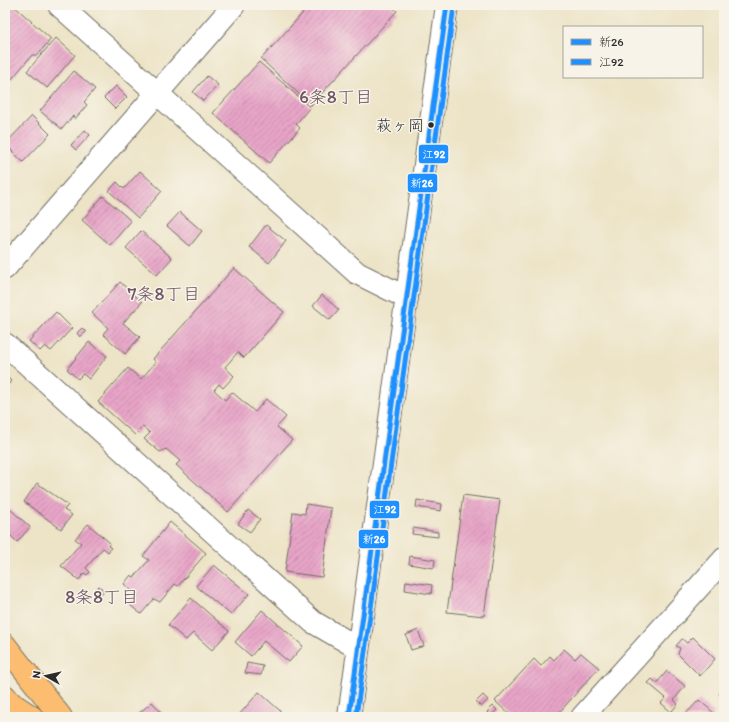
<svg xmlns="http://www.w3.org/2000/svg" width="729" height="722" viewBox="0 0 729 722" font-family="Itim,'Klee One',sans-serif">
<defs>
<pattern id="building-hatch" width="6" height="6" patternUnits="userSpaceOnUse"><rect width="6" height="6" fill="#e8a4c8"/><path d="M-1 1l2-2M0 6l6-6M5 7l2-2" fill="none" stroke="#bc86a3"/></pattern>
</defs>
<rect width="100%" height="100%" fill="#f7f3e8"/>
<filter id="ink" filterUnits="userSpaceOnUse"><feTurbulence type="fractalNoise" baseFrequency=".025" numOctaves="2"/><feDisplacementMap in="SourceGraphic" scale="8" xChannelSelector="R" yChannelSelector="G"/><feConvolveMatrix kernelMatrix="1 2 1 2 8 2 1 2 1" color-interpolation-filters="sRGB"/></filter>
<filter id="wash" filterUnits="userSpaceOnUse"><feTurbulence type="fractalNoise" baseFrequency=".012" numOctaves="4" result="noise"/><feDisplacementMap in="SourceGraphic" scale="16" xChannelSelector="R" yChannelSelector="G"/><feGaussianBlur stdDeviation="0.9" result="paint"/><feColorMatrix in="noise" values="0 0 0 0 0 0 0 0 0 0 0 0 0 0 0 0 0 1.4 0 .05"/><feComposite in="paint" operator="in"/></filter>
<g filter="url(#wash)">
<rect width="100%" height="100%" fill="#ede4c7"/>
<g id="blocks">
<!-- building -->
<path fill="url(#building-hatch)" d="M5,5H13L51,39L37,55H32L5,87Z
M310,5H390L397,11L311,105L261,59Z
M56,38L75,55L47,88L27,71Z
M259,62L310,107L296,124L300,128L269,163L213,113Z
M74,71L95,89L84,102L87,105L75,119L73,116L62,129L40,111Z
M207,76L218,85L203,101L193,92Z
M116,86L127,97L115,109L104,98Z
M32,116L50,134L23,162L5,144Z
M85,130L90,135L76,150L71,145Z
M140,171L162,191L138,218L109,191L117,182L124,189Z
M103,196L131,221L110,245L82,220Z
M180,212L202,231L190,246L167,226Z
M266,225L286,241L269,263L249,247Z
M141,231L172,258L157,275L126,248Z
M234,268L284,312L244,358L238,352L225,367L234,376L223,388L219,384L214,390L225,400L232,392L255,412L266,399L286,417L277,427L292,440L228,512L176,465L180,461L166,449L160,452L144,439L150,433L143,427L135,435L98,402L128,368L141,379L156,362L153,359Z
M120,282L142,302L123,323L140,337L125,354L103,334L108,328L92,313Z
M322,295L339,310L330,320L313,306Z
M56,312L72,328L51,351L45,346L40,351L29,341Z
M82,328L86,332L80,337L77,333Z
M89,342L107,356L89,379L83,374L78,379L67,369Z
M5,375L11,381L5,389Z
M37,483L68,505L64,510L72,515L61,529L24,502Z
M463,495L500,500L484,616L447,612Z
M417,500L442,504L441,511L416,507Z
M306,504L331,508L322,577L285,572L293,512L305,514Z
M10,509L30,527L17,542L10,535L5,539V515Z
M248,510L260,519L250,532L238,524Z
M170,522L206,553L178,586L175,584L160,602L154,599L141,614L130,605L138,596L124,584L131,575L134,577L149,560L143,556Z
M88,524L110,543L108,546L111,548L108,552L103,548L86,568L90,572L87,575L84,573L79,580L61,566L81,543L75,539Z
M413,528L438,532V537L412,534Z
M410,556L435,560L434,568L409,564Z
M214,565L249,594L231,615L196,586Z
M406,581L432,585L431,594L405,590Z
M99,586L104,591L102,594L96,589Z
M191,598L229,631L212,650L193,633L186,640L168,625Z
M262,610L303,646L289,662L264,641L251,656L235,642Z
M418,630L424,646L411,650L406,635Z
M693,637L715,659L700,676L678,654L680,648L676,646L682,639L687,643Z
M564,649L575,659L581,653L599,668L555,717H507L510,715L495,701L534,659L541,666L550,656L554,660Z
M247,663L263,666L261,675L245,673Z
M667,671L685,686L674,700L678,704L671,712L661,703L666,698L648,683L652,679L657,683Z
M724,687V698L719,694Z
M259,692L287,717H240L238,716Z
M483,695L488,700L481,707L476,702Z
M699,700L714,713L711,717H683Z
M152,702L162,713L158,717H139L137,715Z
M493,706L497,710L491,716L487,712Z"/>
</g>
</g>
<g filter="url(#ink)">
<use href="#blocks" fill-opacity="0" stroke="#6f6c62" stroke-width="1"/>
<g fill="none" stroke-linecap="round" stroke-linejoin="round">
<!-- minor casing -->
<g stroke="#6f6c62" stroke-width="24">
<path id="minor" d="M59,5L357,273L407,298
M5,268L234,5
M5,344L313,622L358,648
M349,717L447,5
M582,717L724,559"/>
</g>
<!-- highway casing -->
<g stroke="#6f6c62" stroke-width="24">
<path id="highway" d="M5,645L61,717
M5,696L11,703L32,717"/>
</g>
<!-- minor -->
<use href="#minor" stroke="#fff" stroke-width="22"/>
<!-- highway -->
<use href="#highway" stroke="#fcbd6f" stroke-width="22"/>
<!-- bus-1 casing -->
<g stroke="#f7f3e8" stroke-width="8">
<path id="bus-1" d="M349,717L447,5"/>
</g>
<!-- bus-2 casing -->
<g stroke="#f7f3e8" stroke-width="8">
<path id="bus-2" d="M356,717L454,6"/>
</g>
<!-- bus-1 -->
<use href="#bus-1" stroke="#1e90ff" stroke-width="5"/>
<!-- bus-2 -->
<use href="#bus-2" stroke="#1e90ff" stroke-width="5"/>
</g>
</g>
<!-- markers -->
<circle fill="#2b2b2b" stroke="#f7f3e8" stroke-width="1.5" cx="431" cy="125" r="3.5"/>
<g text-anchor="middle" stroke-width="3" stroke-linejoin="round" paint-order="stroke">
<!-- bus labels -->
<g font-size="16" fill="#2b2b2b" stroke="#f7f3e8" text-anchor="end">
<text x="424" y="131">萩ヶ岡</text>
</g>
<!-- neighbourhood labels -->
<g font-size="18" fill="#6d5562" stroke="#f7f3e8">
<text x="336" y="103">6条8丁目</text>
<text x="164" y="300">7条8丁目</text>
<text x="102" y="603">8条8丁目</text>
</g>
</g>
<g stroke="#f7f3e8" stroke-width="1.5">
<rect x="418" y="144" width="31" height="20" rx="4" fill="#1e90ff"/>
<rect x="407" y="173" width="31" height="20" rx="4" fill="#1e90ff"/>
<rect x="369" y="500" width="31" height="19" rx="4" fill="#1e90ff"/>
<rect x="358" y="529" width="31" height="20" rx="4" fill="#1e90ff"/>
</g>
<g font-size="11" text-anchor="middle" font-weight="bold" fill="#fff">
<text x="434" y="158">江92</text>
<text x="422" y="187">新26</text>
<text x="385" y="513">江92</text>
<text x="374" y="543">新26</text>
</g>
<!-- margin -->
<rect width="729" height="722" fill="none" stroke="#f7f3e8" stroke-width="20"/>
<!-- legend -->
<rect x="563" y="26" width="140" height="52" fill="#f7f3e8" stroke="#a5a39c"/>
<rect x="571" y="39" width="20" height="6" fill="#1e90ff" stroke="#a5a39c"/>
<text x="599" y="46" font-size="12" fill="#2b2b2b">新26</text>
<rect x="571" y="59" width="20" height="6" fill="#1e90ff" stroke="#a5a39c"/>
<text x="599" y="66" font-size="12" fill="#2b2b2b">江92</text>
<!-- north arrow -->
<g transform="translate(46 676) rotate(278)" stroke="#f7f3e8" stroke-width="3" paint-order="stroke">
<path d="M0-3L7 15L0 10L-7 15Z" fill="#2b2b2b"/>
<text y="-6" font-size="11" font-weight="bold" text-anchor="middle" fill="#2b2b2b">N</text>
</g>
</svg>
